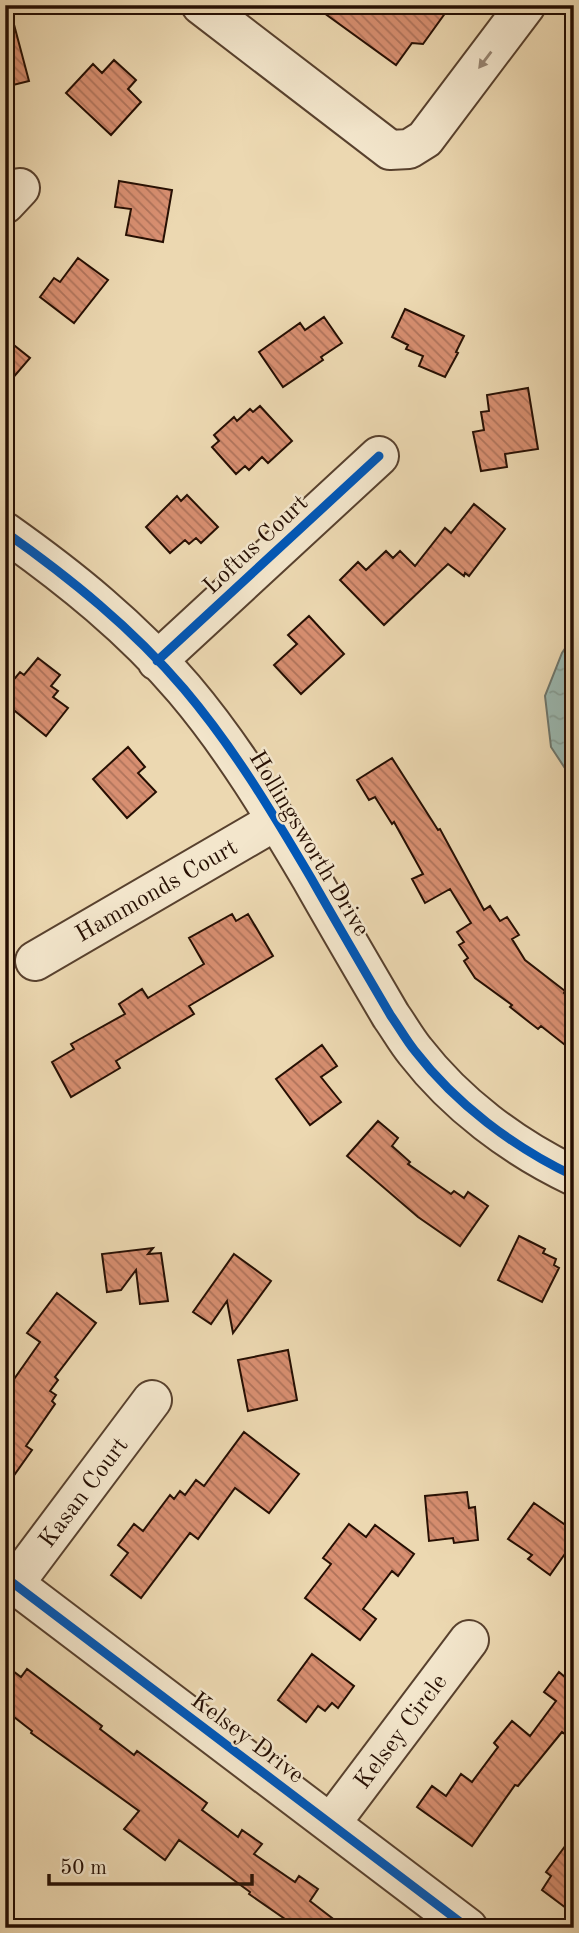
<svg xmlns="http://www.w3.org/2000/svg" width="579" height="1933" viewBox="0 0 579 1933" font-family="'Old Standard TT',serif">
<defs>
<pattern id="water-ripples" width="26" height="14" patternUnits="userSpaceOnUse" patternTransform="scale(1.75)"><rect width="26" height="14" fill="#9ab9b2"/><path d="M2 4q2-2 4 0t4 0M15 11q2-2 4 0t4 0" fill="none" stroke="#859e97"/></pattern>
<pattern id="building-back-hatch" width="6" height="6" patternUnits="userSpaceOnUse" patternTransform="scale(1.75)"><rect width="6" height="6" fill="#d88f71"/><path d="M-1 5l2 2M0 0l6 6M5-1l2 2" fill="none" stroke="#af735b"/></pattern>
</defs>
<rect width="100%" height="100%" fill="#ecd8b1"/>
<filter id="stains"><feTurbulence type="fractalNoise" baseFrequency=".00286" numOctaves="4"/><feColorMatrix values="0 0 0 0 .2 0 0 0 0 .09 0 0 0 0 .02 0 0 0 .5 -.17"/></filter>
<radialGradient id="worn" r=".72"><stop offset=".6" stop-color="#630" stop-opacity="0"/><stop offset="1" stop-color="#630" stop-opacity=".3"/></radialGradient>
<!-- water -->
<path fill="url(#water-ripples)" stroke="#6c756c" stroke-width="2" d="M574,635V782L551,747L545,696L562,653Z"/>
<!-- building -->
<path fill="url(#building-back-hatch)" stroke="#260f03" stroke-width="2" d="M313,5H451L423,44L412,43L396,65Z
M12,17L29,81L5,87V18Z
M114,60L136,80L128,89L141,102L111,135L66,93L93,64L102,73Z
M119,181L172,190L163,242L126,235L131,209L115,207Z
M78,258L108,280L74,323L40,297L54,278L60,282Z
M405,309L464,336L456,352L458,353L445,377L419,366L423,356L406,349L408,345L392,337Z
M324,317L342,343L321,357L323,360L283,387L259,352L300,323L305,330Z
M5,338L30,358L5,387Z
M528,388L538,449L505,454L507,467L481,471L473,432L484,430L481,412L489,411L487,395Z
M260,406L292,441L268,463L262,457L249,470L245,466L236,474L212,447L219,441L214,435L234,417L237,421L250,409L253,412Z
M187,495L218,527L201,543L196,538L189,544L185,540L170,553L146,527L177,496L181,501Z
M474,504L505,529L469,576L465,573L464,576L448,564L384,625L340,580L358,562L366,570L386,551L393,558L400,551L415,566L445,528L451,533Z
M309,616L344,654L301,694L274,665L297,644L288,635Z
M38,658L60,675L51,686L58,691L53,697L68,708L46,736L5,703V690L20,672L24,675Z
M128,747L145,767L138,773L156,792L127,818L93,779Z
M392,758L438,830L440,829L484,910L490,906L500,921L507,917L519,935L512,939L525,960L565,991L564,993L574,1000V1052L541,1026L538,1029L529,1022L510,1007L512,1005L475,978L464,961L468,958L459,945L464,942L457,932L471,923L450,889L425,903L412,879L423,874L394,822L392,824L375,797L369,800L357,780Z
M232,914L236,921L248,914L273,956L189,1006L194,1014L116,1061L120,1068L71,1097L52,1062L74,1049L71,1044L125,1014L119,1004L142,989L148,998L204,964L189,938Z
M322,1045L337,1066L321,1077L341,1102L310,1125L276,1079Z
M378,1121L398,1138L392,1146L410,1162L408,1164L451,1194L454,1191L464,1198L468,1192L488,1206L460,1246L418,1217L347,1156Z
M519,1236L545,1249L543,1253L556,1259L554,1265L559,1268L542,1302L498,1280Z
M153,1248L148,1254L161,1253L168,1301L140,1304L136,1270L121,1290L107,1292L102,1254Z
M234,1254L271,1281L233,1333L227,1301L211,1324L193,1312Z
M57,1293L96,1323L55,1377L58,1380L50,1391L56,1395L52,1401L55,1404L26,1446L32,1450L5,1488V1392L40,1342L27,1333Z
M288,1350L297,1400L248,1411L238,1360Z
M244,1432L299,1474L269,1513L235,1488L198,1539L190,1533L141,1598L111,1575L128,1553L118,1545L134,1524L143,1531L170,1495L174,1499L180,1491L185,1495L196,1480L204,1486Z
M467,1492L469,1508L475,1507L478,1540L454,1543L453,1538L429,1541L425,1496Z
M534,1503L574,1531V1541L550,1575L528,1559L532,1555L508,1539Z
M349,1524L366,1537L375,1525L414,1554L398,1576L392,1571L363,1609L376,1619L360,1640L305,1598L331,1564L323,1558Z
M312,1654L354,1686L338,1708L332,1703L325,1711L318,1706L306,1722L278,1700Z
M5,1665L21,1677L27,1669L102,1726L100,1729L134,1755L137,1751L207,1803L202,1810L238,1837L242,1830L262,1844L254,1854L295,1882L299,1876L318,1889L310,1901L345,1928H298L249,1894L250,1892L179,1840L165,1860L124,1829L139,1811L31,1733L32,1731L5,1710Z
M559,1672L571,1682L574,1678V1741L562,1732L518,1786L515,1785L472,1846L417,1807L432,1786L446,1796L461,1774L472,1782L498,1747L494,1743L512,1721L530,1736L556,1701L544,1692Z
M574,1834V1914L542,1890L551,1876L546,1872Z"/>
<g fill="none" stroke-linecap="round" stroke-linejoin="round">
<!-- minor casing -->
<g stroke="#58412e" stroke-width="42">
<path id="minor" d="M201,5L390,150L409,149L425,139L526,5
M5,204L20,188
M5,532C70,578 132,628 184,689C234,748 272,812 311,878C337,924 364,970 391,1016C399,1027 406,1040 415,1051C456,1104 513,1147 574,1176
M157,661L379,456
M35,961L277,820
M5,1577L468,1928
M14,1584L152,1400
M331,1823L469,1640"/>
</g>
<!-- minor -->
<use href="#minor" stroke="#f3e6cc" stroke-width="38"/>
<!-- cycleway casing -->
<g stroke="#f3e6cc" stroke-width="13">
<path id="cycleway" d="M5,532C70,578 132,628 184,689C234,748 272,812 311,878C337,924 364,970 391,1016C399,1027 406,1040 415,1051C456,1104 513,1147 574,1176
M157,661L379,456
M5,1577L468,1928"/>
</g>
<!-- cycleway -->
<use href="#cycleway" stroke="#0057b8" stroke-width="9"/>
</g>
<!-- one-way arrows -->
<defs><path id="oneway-solid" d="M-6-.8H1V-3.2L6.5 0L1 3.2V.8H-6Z" transform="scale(1.75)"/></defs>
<use fill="#978572" href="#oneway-solid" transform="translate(485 60) rotate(127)"/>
<g text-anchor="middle" stroke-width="5" stroke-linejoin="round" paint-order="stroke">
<!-- street labels -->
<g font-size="24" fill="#260f03" stroke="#f3e6cc">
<text transform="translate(255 544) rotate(-43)" y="8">Loftus Court</text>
<text transform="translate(310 843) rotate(59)" y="8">Hollingsworth Drive</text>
<text transform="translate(156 890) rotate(-30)" y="8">Hammonds Court</text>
<text transform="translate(83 1492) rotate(-53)" y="8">Kasan Court</text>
<text transform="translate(400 1731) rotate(-53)" y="8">Kelsey Circle</text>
<text transform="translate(248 1737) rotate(37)" y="8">Kelsey Drive</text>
</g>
</g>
<!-- margin -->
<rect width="579" height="1933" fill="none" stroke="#ecd8b1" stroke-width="28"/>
<rect x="7" y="7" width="565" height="1919" fill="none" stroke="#260f03" stroke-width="3.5"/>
<rect x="14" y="14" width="551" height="1905" fill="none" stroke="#260f03" stroke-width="2"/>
<!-- scale -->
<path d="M49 1874v10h203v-10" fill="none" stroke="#260f03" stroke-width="3.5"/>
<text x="60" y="1874" font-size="21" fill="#260f03" stroke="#f3e6cc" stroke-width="5" paint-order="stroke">50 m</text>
<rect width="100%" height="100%" filter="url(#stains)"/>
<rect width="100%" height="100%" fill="url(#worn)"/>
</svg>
